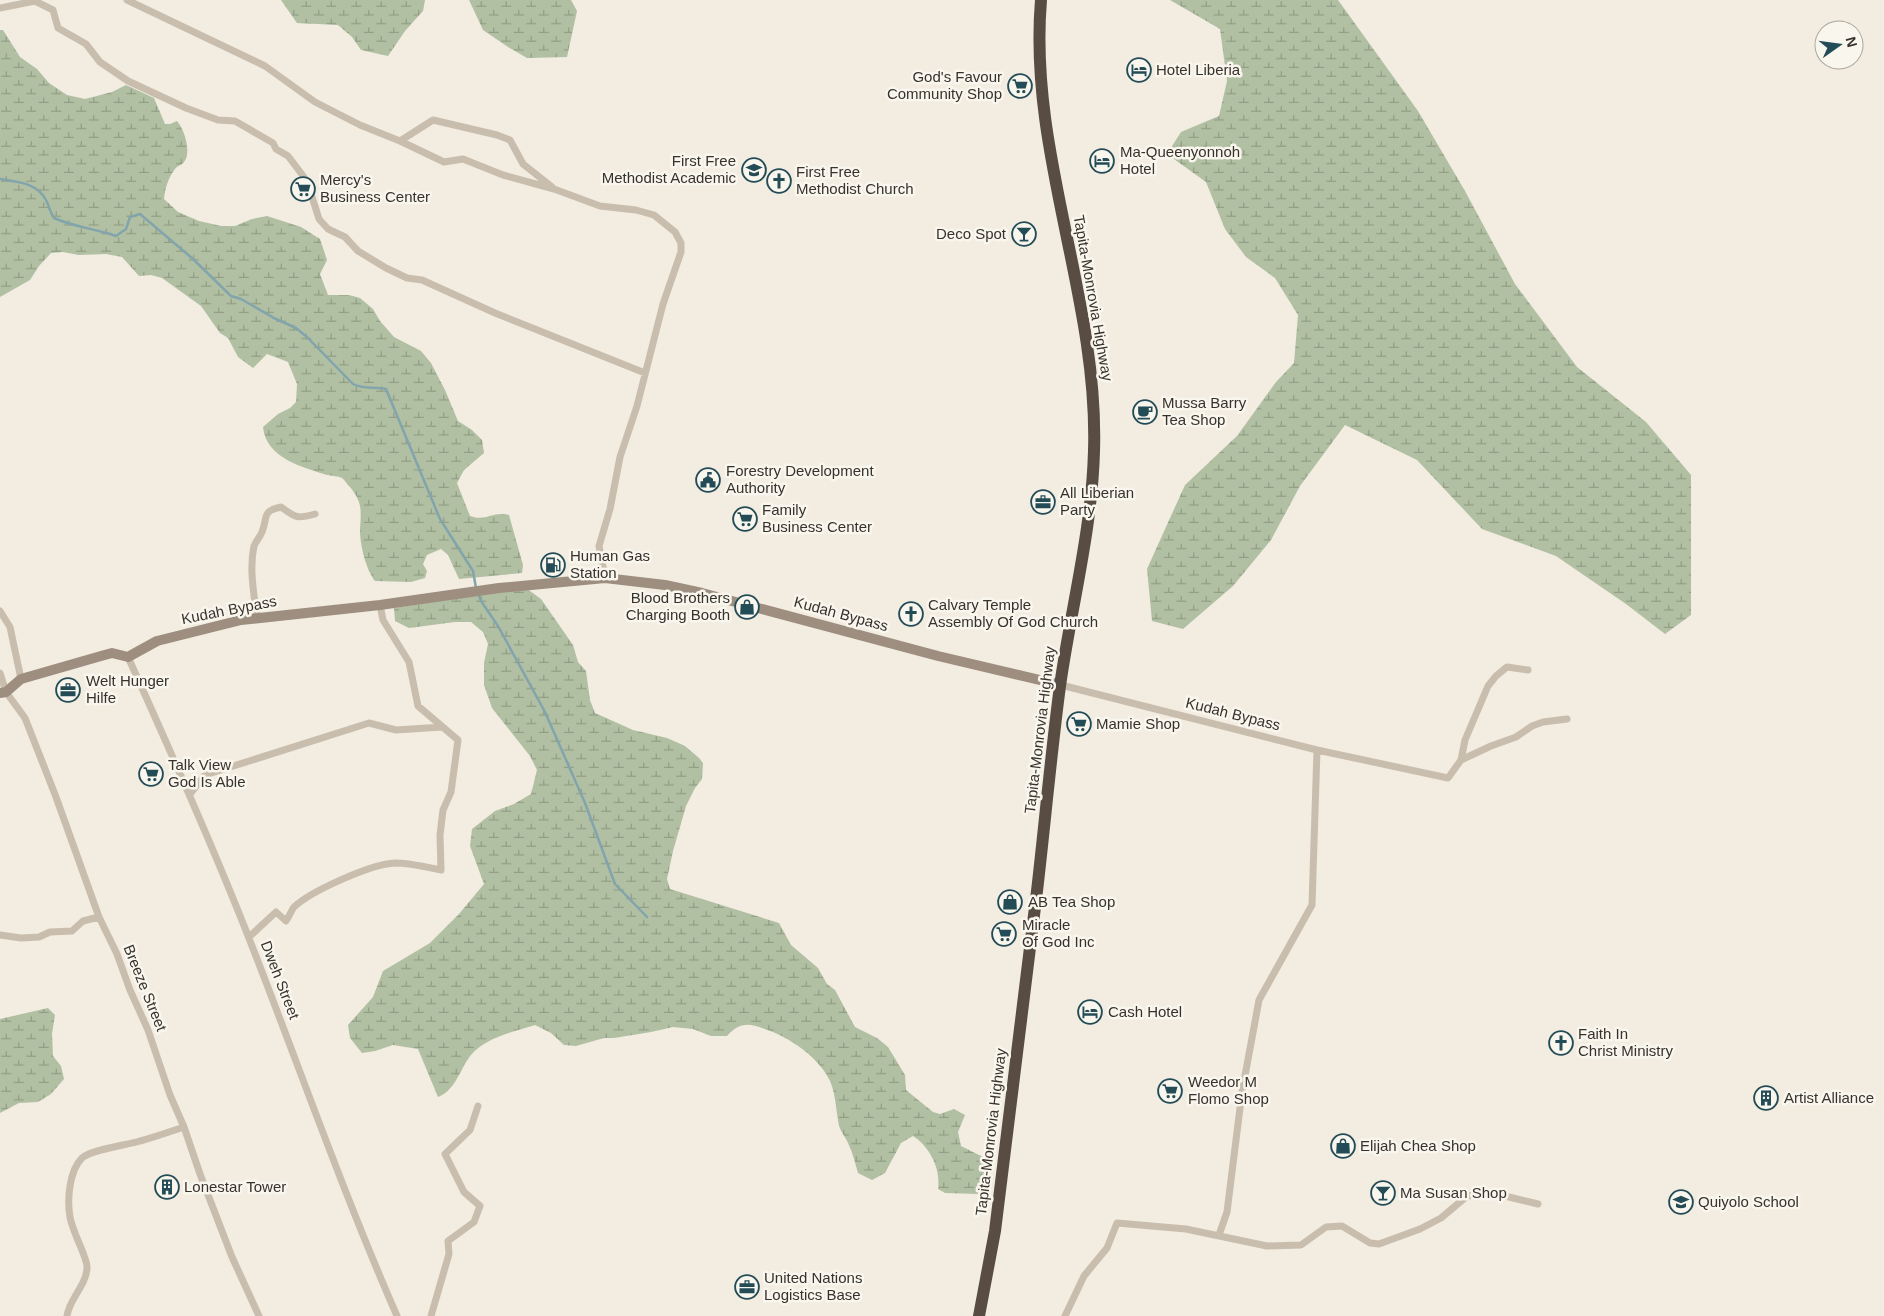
<svg xmlns="http://www.w3.org/2000/svg" width="1884" height="1316" viewBox="0 0 1884 1316" font-family="Helvetica,sans-serif">
<defs>
<pattern id="wetland-marsh" width="20" height="14" patternUnits="userSpaceOnUse" patternTransform="scale(1.25)"><rect width="20" height="14" fill="#b1c0a2"/><path d="M1 5h8M5 5V1M11 12h8M15 12V8" fill="none" stroke="#919d84"/></pattern>
</defs>
<rect width="100%" height="100%" fill="#f2ece1"/>
<!-- wetland -->
<path fill="url(#wetland-marsh)" d="M281,0H425L423,11L405,31L388,56L361,50L352,37L338,25L297,23Z
M469,0H571L577,11L567,57L527,58L508,47L483,30Z
M1170,0H1338L1418,111L1465,191L1515,284L1577,367L1646,422L1691,475V615L1665,634L1626,604L1556,556L1482,529L1417,460L1345,425L1300,486L1271,540L1233,586L1183,629L1152,621L1147,569L1185,485L1237,436L1276,382L1294,363L1298,315L1275,278L1246,257L1225,229L1206,182L1167,154L1181,132L1219,116L1227,81L1220,29Z
M0,30H3L20,57L37,69L49,83L67,95L85,99L112,92L126,85L154,98L165,124H170L177,121C184,129 192,152 184,162C182,165 177,166 175,169C168,178 165,189 164,199L178,212L199,221L221,226H235L252,219L267,216L301,227L320,239L327,260L320,274L328,295H349L360,298L373,309L380,321L394,337L421,351L431,363L445,390L458,421L472,430L482,440L484,453L464,470L457,483L470,516C487,522 492,511 509,515L523,565L522,573L459,579L448,555L441,549L427,555L423,564L427,571L425,578L411,582L375,581C366,569 360,546 360,530C361,511 363,503 350,487C347,485 345,480 342,478C338,476 332,476 327,475C302,467 266,458 263,427L278,414L290,408L296,402L297,384L288,362L267,354L253,368L238,357L228,338L220,333L201,306L162,278L151,275L139,276L122,257L106,254L79,255L63,252L51,253L39,266L30,280L0,297Z
M526,588L541,599L573,645L578,662L586,671L590,700L595,713L633,730L667,738L685,746L699,758L703,763L702,779L695,788L686,806L673,851L667,879L670,889L779,923L791,945L818,968L827,984L835,990L855,1027L877,1038L888,1047L905,1075L906,1090L933,1112L940,1114L954,1109L965,1115L958,1132L961,1146L983,1157C988,1169 988,1184 979,1194L945,1193L938,1189C941,1169 930,1147 913,1136L901,1143L885,1173L872,1180L858,1173C855,1163 853,1153 848,1143C846,1138 841,1132 839,1126C836,1111 836,1095 830,1081C819,1057 789,1037 765,1029C748,1023 740,1022 727,1036H711L693,1029L673,1027L651,1032L614,1038H604L576,1046L564,1045L551,1033L535,1025C516,1031 493,1036 477,1049C461,1061 459,1089 438,1097L418,1049L393,1045L375,1051L362,1053L350,1038L348,1025L373,997L383,971L430,943L459,914L484,884L470,846L472,829L495,811L514,804L531,794L537,770L530,756L492,708L484,685V663L488,644L483,632L471,622H455L409,628L395,621L394,608Z
M48,1008L55,1015L52,1034L53,1056L61,1066L64,1079L51,1094L38,1102L19,1103L0,1113V1019Z"/>
<g fill="none" stroke-linecap="round" stroke-linejoin="round">
<!-- stream -->
<path stroke="#82a4ad" stroke-width="2.5" d="M0,179C16,182 37,182 46,200C49,206 50,212 54,218C74,227 96,229 116,236L126,229L130,217L140,214L193,259L231,296L241,299L274,318L296,328L307,337L353,384C364,390 374,386 386,389L440,519L473,571L476,588
M478,593L481,601L498,626L545,712L585,803L615,884L647,917"/>
<!-- street -->
<path stroke="#c9beae" stroke-width="7" d="M127,0L265,66L315,102L360,125L400,141L444,162L463,159L503,175L554,189L600,206L636,210L654,215L675,232L681,243V252L663,304L637,406L620,457L610,509L599,546L605,578
M0,8L35,1L53,10L58,28L86,44L100,62L128,81L186,108L218,120L235,121L273,143L276,149L288,156L307,181L319,219L328,229L345,237L358,251L386,268L407,278L422,280L495,313L645,373
M400,141L433,120L497,135L510,140L523,164L552,187
M0,611L10,627L21,679
M257,617C254,594 249,569 254,546C256,541 260,537 262,532C268,518 261,511 281,507C296,518 297,519 315,514
M128,657C171,752 214,848 252,946C300,1069 344,1195 397,1316
M0,673L6,692L25,718L56,797L99,917L117,954L130,990L148,1030L170,1095L184,1127L200,1174L232,1257L259,1316
M1061,685L1317,750L1448,778L1461,760L1465,740L1488,686L1496,676L1507,667L1528,670
M1461,760L1491,746L1516,737L1532,726L1543,722L1567,719
M190,794L205,775L369,723L396,730L442,727
M0,935L21,938L39,937L50,932L72,931L83,921L99,917
M249,937L276,912L286,921C289,917 291,911 294,907C311,891 371,864 395,863C410,863 426,867 441,870L440,835L443,810L451,792L458,740L418,706L409,662L383,620L380,605
M1219,1235L1227,1212L1242,1092L1259,1000L1312,905L1317,750
M67,1316C69,1299 87,1285 87,1267C87,1257 72,1231 70,1217C67,1200 69,1171 82,1158C90,1150 127,1145 140,1141C155,1137 169,1132 184,1127
M431,1316L449,1254L448,1241L474,1222L480,1206L464,1192L445,1154L470,1130L478,1106
M1065,1316L1084,1276L1107,1248L1117,1223L1186,1229L1267,1246L1301,1245L1326,1227L1342,1226L1370,1243L1379,1244L1420,1229L1441,1218L1466,1197L1484,1191L1538,1204"/>
<!-- secondary -->
<path stroke="#9d8e7f" stroke-width="10" d="M0,693L6,692L21,679L101,656L112,653L128,657L157,641L241,620L380,605L499,588L605,578L665,585L702,593L938,656L1061,685"/>
<!-- highway -->
<path stroke="#594d43" stroke-width="12" d="M979,1316L995,1231C1009,1118 1023,1004 1037,891C1045,822 1051,754 1060,686C1071,608 1092,530 1094,451C1099,299 1028,153 1041,0"/>
</g>
<!-- icons -->
<defs>
<g id="hotel-ring" transform="scale(1.25)"><circle r="9.5" fill="#f9f6ee" stroke="#244c57" stroke-width="1.5"/><path d="M-6-4.5h1.5V1H6V5H4.5V3h-9V5H-6ZM-4 0a1.8 1.8 0 1 1 3.6 0ZM.5 0V-2.5h3Q6-2.5 6 0Z" fill="#244c57"/></g>
<g id="supermarket-ring" transform="scale(1.25)"><circle r="9.5" fill="#f9f6ee" stroke="#244c57" stroke-width="1.5"/><path d="M-6-5.5h2.5l.6 2H6L4.5 2H-2.5L-4.4-4H-6ZM-1.5 3.2a1.3 1.3 0 1 0 .1 0ZM3 3.2a1.3 1.3 0 1 0 .1 0Z" fill="#244c57"/></g>
<g id="school-ring" transform="scale(1.25)"><circle r="9.5" fill="#f9f6ee" stroke="#244c57" stroke-width="1.5"/><path d="M0-5L7-2L0 1L-7-2ZM-4 1L0 2.5L4 1V4Q0 6-4 4Z" fill="#244c57"/></g>
<g id="church-ring" transform="scale(1.25)"><circle r="9.5" fill="#f9f6ee" stroke="#244c57" stroke-width="1.5"/><path d="M-1.2-6h2.4v3.5h3.3v2.4h-3.3V6h-2.4V-.1h-3.3v-2.4h3.3Z" fill="#244c57"/></g>
<g id="bar-ring" transform="scale(1.25)"><circle r="9.5" fill="#f9f6ee" stroke="#244c57" stroke-width="1.5"/><path d="M-6-5H6L.8 .8V4.5H3.5V6h-7V4.5H-.8V.8Z" fill="#244c57"/></g>
<g id="cafe-ring" transform="scale(1.25)"><circle r="9.5" fill="#f9f6ee" stroke="#244c57" stroke-width="1.5"/><path d="M-5.5-4.5H6V0H3Q3 3.5 0 3.5H-2.5Q-5.5 3.5-5.5 0ZM3-3.2v2h1.7v-2ZM-6 4.5H4V6H-6Z" fill="#244c57"/></g>
<g id="civic-ring" transform="scale(1.25)"><circle r="9.5" fill="#f9f6ee" stroke="#244c57" stroke-width="1.5"/><path d="M-.6-6.5H3V-4.5H.6V-3L4-1V1h2V6H-6V1h2V-1L-.6-3ZM-1.2 2.5V6h2.4V2.5Z" fill="#244c57"/></g>
<g id="office-ring" transform="scale(1.25)"><circle r="9.5" fill="#f9f6ee" stroke="#244c57" stroke-width="1.5"/><path d="M-6-3h4V-5.5h4V-3h4V5H-6ZM-1-4.5V-3h2v-1.5ZM-6 0V1H6V0Z" fill="#244c57"/></g>
<g id="fuel-ring" transform="scale(1.25)"><circle r="9.5" fill="#f9f6ee" stroke="#244c57" stroke-width="1.5"/><path d="M-5.5-6h7V0h2V4h1.3V-2.5L3-4.5l.8-.8L6-3V5H2.5V1h-1V6h-7ZM-4.2-4.7v3.2H.2V-4.7Z" fill="#244c57"/></g>
<g id="shop-ring" transform="scale(1.25)"><circle r="9.5" fill="#f9f6ee" stroke="#244c57" stroke-width="1.5"/><path d="M-5-2.5h2.3a2.7 3.5 0 0 1 5.4 0H5L5.5 6h-11ZM-1.5-2.5h3a1.5 2.3 0 0 0-3 0Z" fill="#244c57"/></g>
<g id="building-ring" transform="scale(1.25)"><circle r="9.5" fill="#f9f6ee" stroke="#244c57" stroke-width="1.5"/><path d="M-4-6H4V6H1V3H-1V6H-4ZM-2.5-4.3h1.7v1.8h-1.7ZM.8-4.3h1.7v1.8H.8ZM-2.5-1h1.7V.8h-1.7ZM.8-1h1.7V.8H.8Z" fill="#244c57"/></g>
</defs>
<g fill-rule="evenodd">
<use href="#hotel-ring" x="1139" y="70"/>
<use href="#supermarket-ring" x="1020" y="86"/>
<use href="#hotel-ring" x="1102" y="161"/>
<use href="#school-ring" x="754" y="170"/>
<use href="#church-ring" x="779" y="181"/>
<use href="#supermarket-ring" x="303" y="189"/>
<use href="#bar-ring" x="1024" y="234"/>
<use href="#cafe-ring" x="1145" y="412"/>
<use href="#civic-ring" x="708" y="480"/>
<use href="#office-ring" x="1043" y="502"/>
<use href="#supermarket-ring" x="745" y="519"/>
<use href="#fuel-ring" x="553" y="565"/>
<use href="#shop-ring" x="747" y="607"/>
<use href="#church-ring" x="911" y="614"/>
<use href="#office-ring" x="68" y="690"/>
<use href="#supermarket-ring" x="1079" y="724"/>
<use href="#supermarket-ring" x="151" y="774"/>
<use href="#shop-ring" x="1010" y="902"/>
<use href="#supermarket-ring" x="1004" y="934"/>
<use href="#hotel-ring" x="1090" y="1012"/>
<use href="#church-ring" x="1561" y="1043"/>
<use href="#supermarket-ring" x="1170" y="1091"/>
<use href="#building-ring" x="1766" y="1098"/>
<use href="#shop-ring" x="1343" y="1146"/>
<use href="#building-ring" x="167" y="1187"/>
<use href="#bar-ring" x="1383" y="1193"/>
<use href="#school-ring" x="1681" y="1202"/>
<use href="#office-ring" x="747" y="1287"/>
</g>
<g text-anchor="middle" stroke-width="5" stroke-linejoin="round" paint-order="stroke">
<!-- poi labels -->
<g font-size="15" fill="#38322c" stroke="#f9f6ee" text-anchor="start">
<text x="1156" y="75">Hotel Liberia</text>
<text x="1002" y="82" text-anchor="end">God's Favour<tspan x="1002" dy="17">Community Shop</tspan></text>
<text x="1120" y="157">Ma-Queenyonnoh<tspan x="1120" dy="17">Hotel</tspan></text>
<text x="736" y="166" text-anchor="end">First Free<tspan x="736" dy="17">Methodist Academic</tspan></text>
<text x="796" y="177">First Free<tspan x="796" dy="17">Methodist Church</tspan></text>
<text x="320" y="185">Mercy's<tspan x="320" dy="17">Business Center</tspan></text>
<text x="1006" y="239" text-anchor="end">Deco Spot</text>
<text x="1162" y="408">Mussa Barry<tspan x="1162" dy="17">Tea Shop</tspan></text>
<text x="726" y="476">Forestry Development<tspan x="726" dy="17">Authority</tspan></text>
<text x="1060" y="498">All Liberian<tspan x="1060" dy="17">Party</tspan></text>
<text x="762" y="515">Family<tspan x="762" dy="17">Business Center</tspan></text>
<text x="570" y="561">Human Gas<tspan x="570" dy="17">Station</tspan></text>
<text x="730" y="603" text-anchor="end">Blood Brothers<tspan x="730" dy="17">Charging Booth</tspan></text>
<text x="928" y="610">Calvary Temple<tspan x="928" dy="17">Assembly Of God Church</tspan></text>
<text x="86" y="686">Welt Hunger<tspan x="86" dy="17">Hilfe</tspan></text>
<text x="1096" y="729">Mamie Shop</text>
<text x="168" y="770">Talk View<tspan x="168" dy="17">God Is Able</tspan></text>
<text x="1028" y="907">AB Tea Shop</text>
<text x="1022" y="930">Miracle<tspan x="1022" dy="17">Of God Inc</tspan></text>
<text x="1108" y="1017">Cash Hotel</text>
<text x="1578" y="1039">Faith In<tspan x="1578" dy="17">Christ Ministry</tspan></text>
<text x="1188" y="1087">Weedor M<tspan x="1188" dy="17">Flomo Shop</tspan></text>
<text x="1784" y="1103">Artist Alliance</text>
<text x="1360" y="1151">Elijah Chea Shop</text>
<text x="184" y="1192">Lonestar Tower</text>
<text x="1400" y="1198">Ma Susan Shop</text>
<text x="1698" y="1207">Quiyolo School</text>
<text x="764" y="1283">United Nations<tspan x="764" dy="17">Logistics Base</tspan></text>
</g>
<!-- street labels -->
<g font-size="15" fill="#38322c" stroke="#f9f6ee">
<text transform="translate(1093 298) rotate(80)" y="5">Tapita-Monrovia Highway</text>
<text transform="translate(229 610) rotate(-11)" y="5">Kudah Bypass</text>
<text transform="translate(841 614) rotate(15)" y="5">Kudah Bypass</text>
<text transform="translate(1233 714) rotate(14)" y="5">Kudah Bypass</text>
<text transform="translate(1040 730) rotate(-83)" y="5">Tapita-Monrovia Highway</text>
<text transform="translate(280 980) rotate(69)" y="5">Dweh Street</text>
<text transform="translate(145 988) rotate(68)" y="5">Breeze Street</text>
<text transform="translate(991 1132) rotate(-83)" y="5">Tapita-Monrovia Highway</text>
</g>
</g>
<!-- north arrow -->
<g transform="translate(1839 45) rotate(76)"><circle r="24" fill="#f9f6ee" stroke="#aca8a0"/>
<path d="M0-4L9 19L0 12L-9 19Z" fill="#244c57"/>
<text y="-8" font-size="14" font-weight="bold" text-anchor="middle" fill="#38322c">N</text>
</g>
</svg>
